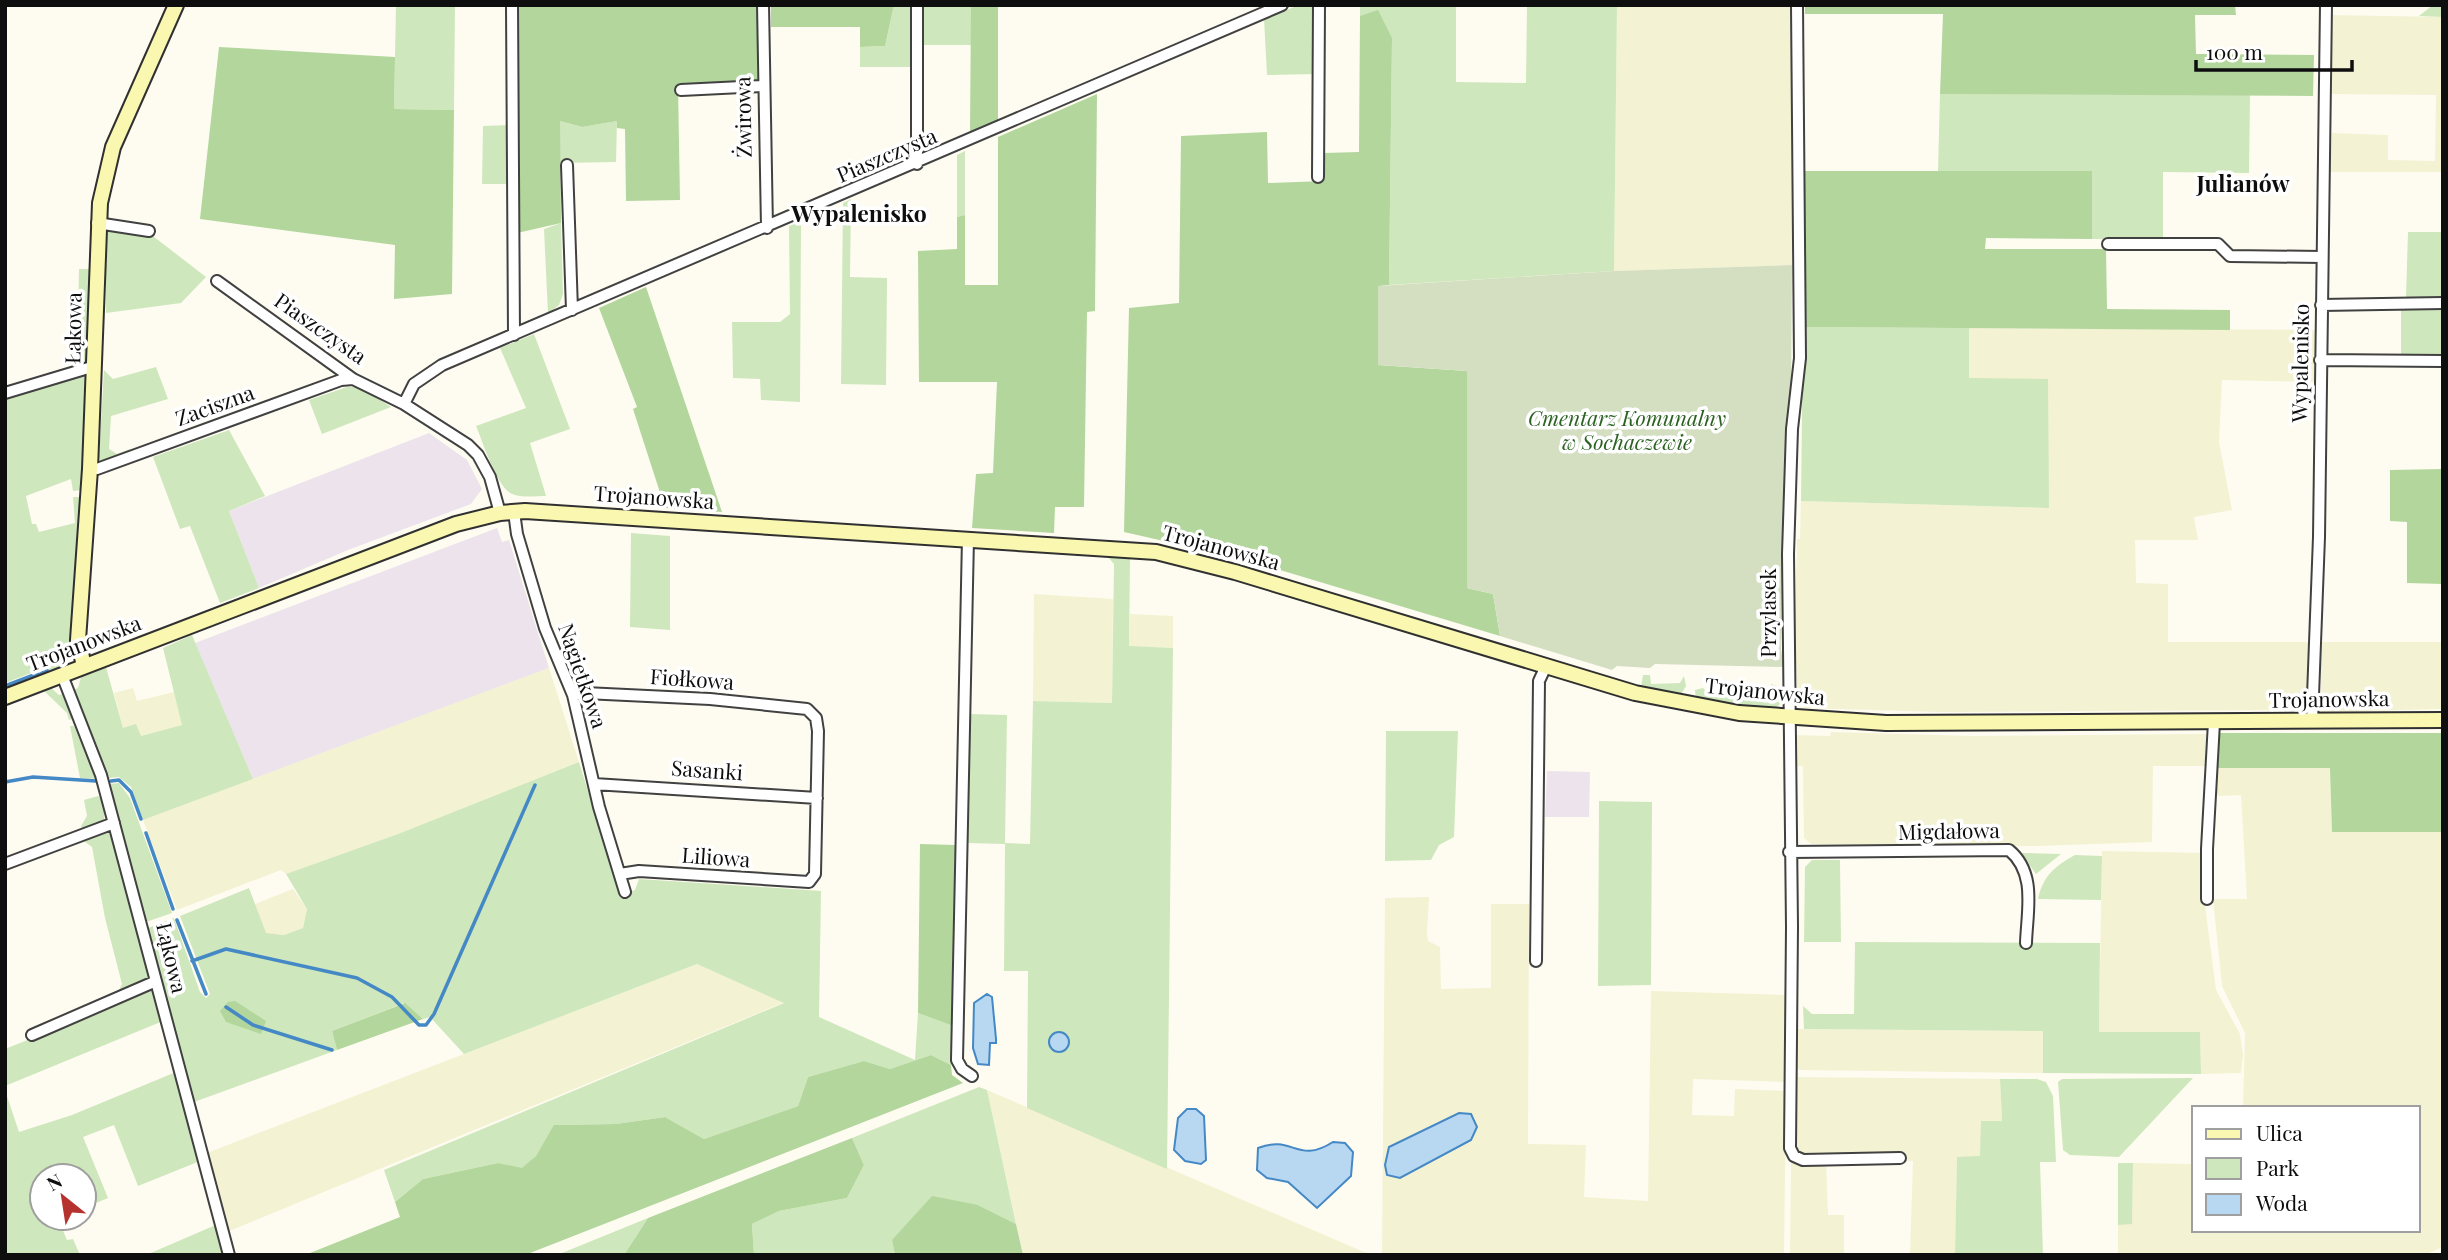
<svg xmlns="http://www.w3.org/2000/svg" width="2448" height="1260" viewBox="0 0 2448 1260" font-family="'Playfair Display',serif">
<rect width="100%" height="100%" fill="#fefcf1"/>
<!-- industrial -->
<path fill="#ece3ec" d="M429,433L467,460L482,489L471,504L348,550L259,588L229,511Z
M497,528L502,542L509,540L549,668L253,779L195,643Z
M1547,771L1590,772L1589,817H1545Z"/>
<!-- farmland -->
<path fill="#f3f2d2" d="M1617,5H1793L1792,265L1614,271Z
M2330,15L2443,17V172H2330L2332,133L2388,135V160L2435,161L2436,95L2329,94Z
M1969,328L2317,330L2316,382L2222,380L2219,442L2232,510L2194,517L2198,540H2135L2136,583L2168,584V642H2311L2309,701L2302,710L1939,712L1804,708L1798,704L1795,641L1797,539H1800L1801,501L2049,508L1969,378Z
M1034,594L1113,599L1112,703L1033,701Z
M1130,614L1173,616V648L1129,647Z
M2321,642H2443V709L2321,712Z
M549,668L579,762L398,834L286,874L281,870L177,910L143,820Z
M133,688L137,701L174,692L183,725L141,736L123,728L114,693Z
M1831,732L1971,736L2206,734V766H2153L2152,842L2038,846L1811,844L1804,838L1803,766H1795L1793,735L1830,736Z
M2216,768H2330L2332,832H2443V1247L2424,1255H2118V1225L2132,1223L2133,1163L2194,1164V1230H2418V1108H2243L2245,1033L2222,986L2213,899H2247L2241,795L2219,796L2215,792Z
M2102,851L2204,853V898L2216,990L2240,1034L2243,1055L2241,1073L2201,1074L2200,1032H2099Z
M293,889L307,909L303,928L284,935L265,933L255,904Z
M1429,897L1427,933L1428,941L1440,947L1441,989L1491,988V904H1529L1528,1144L1586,1145L1584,1197L1648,1201L1651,991L1787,995V1082L1693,1079L1692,1115L1734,1116L1735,1089L1786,1091L1784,1255H1382L1385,898Z
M697,964L785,1002L227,1232L207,1153Z
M1794,1029L2044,1031L2043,1073L1801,1070L1795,1068Z
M1794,1077L2000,1079L2002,1121L1980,1157H1957L1955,1255H1910L1913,1161L1802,1156L1795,1152Z
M987,1090L1364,1252L1378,1255H1023Z
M1791,1161H1826L1828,1215H1844V1255H1790Z"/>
<!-- green -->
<path fill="#cfe7bc" d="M396,5H455L454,110L394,109Z
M894,5H913L912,67H860V47L885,46Z
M924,5H971V45H924Z
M1299,5L1313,7L1314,74L1267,75L1264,19Z
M1360,5H1456V82L1526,83L1527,5H1617L1614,271L1389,285L1392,38L1360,16Z
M2433,5H2443V17L2419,16Z
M1940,94L2250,95L2249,173L2163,172V239H2092V171H1938Z
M560,121L582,127L617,121L616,162L560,163Z
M511,125V184H482L483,126Z
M965,151V215L957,217V155Z
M851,199L850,277L887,278L886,385L841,384L843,203Z
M801,222L800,402L761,400L760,379L733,378L732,322H780L790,314L789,226Z
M561,223L563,294L559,305L548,314L544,229Z
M106,230L149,233L206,277L181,303L106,313Z
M2408,232H2443V297H2406Z
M79,269H91L88,285L90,362L68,370L77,360Z
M2401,310H2443V355H2401Z
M1803,327L1969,328V378L2048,379L2049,508L1801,501Z
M534,334L570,429L530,443L546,496C537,496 521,498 512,494C497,488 482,440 476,426L526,408L500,348Z
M156,367L168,399L111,416L109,449L117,454L130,449V453L102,462L99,458L104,370L113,379Z
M82,374L88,375L82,490L73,491L71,479L26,496L32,524H36L39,532L75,523L73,497H82L69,645L56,650L57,658L64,664L50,671L47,667L5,683V398Z
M347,387H360L391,407L322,434L309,400Z
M229,430L265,496L229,511L259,588L220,603L190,526L180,529L153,457Z
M631,533L670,536V630L630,627Z
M1107,556L1130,558L1129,646L1173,648L1167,1169L1027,1108L1028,971H1004L1005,844L967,843L969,714L1007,715L1005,843L1030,844L1033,701L1112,703L1114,564Z
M192,635L253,779L143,820L131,787L119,777L109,778L73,690L78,688L81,677L106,667L123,728L136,724L141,736L182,725L163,648Z
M1643,675H1650L1651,684L1680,683L1684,676L1686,686L1680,696L1641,687Z
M1771,684L1780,687V704L1770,712L1702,703L1696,698L1695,690L1703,688L1710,695L1770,697Z
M51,688L59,695L63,694L72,719L69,720L67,713L43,690Z
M70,726H74L97,779L80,778Z
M1386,731H1458L1454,837L1439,845L1431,860L1385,861Z
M579,762L620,895L635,890L639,879L821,891L819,1017L915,1060L918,1013L953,1026L951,1065L931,1055L890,1069L864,1061L808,1077L798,1106L704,1139L665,1117L616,1124L555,1125L536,1156L522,1169L498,1163L423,1179L395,1202L384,1170L784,1003L697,964L464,1054L430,1017L423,1019L404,1003L332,1031L337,1050L194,1102L148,928L174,918L200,992L206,998L210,994L180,916L249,888L266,933L284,935L303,928L307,909L286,874L398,834Z
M119,783L130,798L172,913L149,921H146L110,784Z
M98,796L105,802L104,820L83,832L81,826L87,816L84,800Z
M1599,801L1652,802L1651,985L1598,986Z
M105,831L114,837L150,973L147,982L116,996L122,984L105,918L92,847L81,839Z
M2021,853L2061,854L2036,874Z
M2075,855L2102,856L2101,900L2038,899C2043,876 2055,866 2075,855Z
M1812,860H1840L1841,942H1804L1805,867Z
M1855,942L2100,943L2099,1032H2200L2201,1074L2043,1073V1031L1804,1029L1803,1006L1812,1014H1854Z
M153,990L163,1021L5,1086V1049Z
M176,1072L200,1161L138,1186L114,1125L83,1137L108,1198L84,1208V1176H42V1218H60L58,1219L67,1240L73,1239L80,1255H5V1090L19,1132L72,1115Z
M2193,1078L2119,1157L2070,1155L2063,1150L2058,1082L2062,1079Z
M2000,1079H2037L2046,1082L2053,1096L2056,1162H2040L2043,1255H1955L1957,1157L1980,1156L1981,1121H2002Z
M979,1087L987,1090L1016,1224L978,1205L892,1240L895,1255H754L752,1224L779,1211L847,1198L864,1165L852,1138Z
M2118,1163H2133L2132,1224L2118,1225Z
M648,1218L624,1255H557Z
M218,1224L226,1255H146Z"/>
<!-- forest -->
<path fill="#b2d69c" d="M514,5H757L758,83L678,86L680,200L626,201L625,129L617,128V121L582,127L560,121L561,223L517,233Z
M771,5H894L885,46L860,47V27H771Z
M971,5H998V123L970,135Z
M1805,5H2235L2236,15H2195L2196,54L2314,55L2313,96L1940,94L1943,14H1805Z
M1378,10L1392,38L1389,285L1379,286L1378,365L1467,371V588L1493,594L1500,636L1243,559L1124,532L1129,308L1179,303L1181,136L1267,132L1268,183L1324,181V153L1359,152L1360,16Z
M219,47L395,57L394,109L454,110L452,294L394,299L395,245L200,219Z
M1097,94L1095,311L1087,312L1084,507H1055L1054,533L972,528L976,474L993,473L997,382H919L918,251L957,249V217L965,215V285H998V137Z
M1802,171H2092V239L1986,238L1985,249H2106L2107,309L2230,310V330L1803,327Z
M646,287L721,509L722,512L665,508L633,409L637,407L599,308Z
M2443,469V584L2407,583V522L2390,521V470Z
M2217,733H2443V832H2332L2330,768H2216Z
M920,844L955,845L953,1026L918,1013Z
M235,1001L266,1021L261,1034L226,1022L220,1011L228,1002Z
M405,1003L423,1019L337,1050L332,1031Z
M931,1055L951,1065L952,1075L963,1083L525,1255H305L400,1217L395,1202L423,1179L498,1163L522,1168L536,1156L554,1125L616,1124L665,1117L704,1139L798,1106L808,1077L864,1061L890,1069Z
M852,1138L864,1165L847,1198L779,1211L752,1224L754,1255H624L648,1218Z
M932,1196L978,1205L1016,1224L1023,1255H895L892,1240Z"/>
<!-- cemetery -->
<path fill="#d4dfc2" d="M1792,265L1791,399L1783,500L1781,649L1784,667L1655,664L1650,668L1617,666L1612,670L1500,636L1493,594L1467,588V371L1378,365V286L1614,271Z"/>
<!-- water -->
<path fill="#b8d8f2" stroke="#4488c5" stroke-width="2" d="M987,994L992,997L996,1039V1043H990L989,1065L978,1064L973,1048L974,1003Z
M1049 1042a10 10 0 1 1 20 0a10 10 0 1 1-20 0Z
M1187,1109H1196L1204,1116L1206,1160L1201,1164L1185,1161L1174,1150L1178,1118Z
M1459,1113L1471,1114L1477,1127L1471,1140L1400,1178L1387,1175L1385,1165L1389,1147Z
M1333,1142L1345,1143L1353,1152L1351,1176L1317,1208L1288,1182L1267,1178L1257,1170L1258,1148C1293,1134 1297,1165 1333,1142Z"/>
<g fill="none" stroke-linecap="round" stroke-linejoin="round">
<!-- stream -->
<path stroke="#4488c5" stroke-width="3.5" d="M5,686L47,670
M111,781L119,780L131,792L141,819
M5,782L33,777L96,781
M146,833L173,909
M177,920L206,994
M192,961L226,949L357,978L392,997L419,1025H426L434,1014L535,785
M226,1007L253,1025L332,1050"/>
<!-- street casing -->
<g stroke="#414141" stroke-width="14">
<path id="street" d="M512,5L514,335
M763,5L767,228
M1797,5L1800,358L1792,429L1788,554L1792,927L1790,1148L1794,1156L1803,1160L1900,1158
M681,90L762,86
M917,164V5
M567,165L572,310
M1318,177L1319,5
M97,223L149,231
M2108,244H2218L2230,256L2322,257
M217,281L353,379L404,404L468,445L478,455L490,477L500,513
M2321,305L2443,303
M2320,360L2443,361
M5,393L95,366
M404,404L414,384L442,365L1282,5
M90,469H97L341,380L353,379
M514,512L517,534L545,628L573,695L599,807L625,892
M968,538L957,1060L962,1069L972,1076
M62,675L101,775L229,1255
M573,695L585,693L710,699L807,709L816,718L818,731L815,874L809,882L639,871L620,874
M2312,722L2319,537L2326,5
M594,784L817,798
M1789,852L2009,850C2037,873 2027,911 2026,943
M5,864L114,823
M2207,899V849L2214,722
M1536,961L1539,681L1546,666
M32,1035L154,982"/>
</g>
<!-- secondary casing -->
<g stroke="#303030" stroke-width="18">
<path id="secondary" d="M84,666L78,640L90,469L100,203L113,147L176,5
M5,697L456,524L500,513L525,511L1156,552L1235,572L1635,693L1739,713L1886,723L2443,720"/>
</g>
<!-- street -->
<use href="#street" stroke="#fff" stroke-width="10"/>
<!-- secondary -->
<use href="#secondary" stroke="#faf7b0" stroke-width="14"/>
</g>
<g text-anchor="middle" stroke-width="7" stroke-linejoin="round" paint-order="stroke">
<!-- street labels -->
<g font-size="21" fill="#0e0e0e" stroke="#fff">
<text transform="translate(744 117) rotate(-91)" y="7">Żwirowa</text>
<text transform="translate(887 156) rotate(-23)" y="7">Piaszczysta</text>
<text transform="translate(74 328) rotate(-89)" y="7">Łąkowa</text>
<text transform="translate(320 329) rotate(35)" y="7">Piaszczysta</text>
<text transform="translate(2301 363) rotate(-89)" y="7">Wypalenisko</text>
<text transform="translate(215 406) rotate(-20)" y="7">Zaciszna</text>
<text transform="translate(654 498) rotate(4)" y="7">Trojanowska</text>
<text transform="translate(1221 548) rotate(15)" y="7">Trojanowska</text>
<text transform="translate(1769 613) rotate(-90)" y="7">Przylasek</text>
<text transform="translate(84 644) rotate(-21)" y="7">Trojanowska</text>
<text transform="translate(582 676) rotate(71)" y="7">Nagietkowa</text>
<text transform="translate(692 680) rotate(4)" y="7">Fiołkowa</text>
<text transform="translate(1765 692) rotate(6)" y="7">Trojanowska</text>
<text transform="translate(2329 700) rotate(-1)" y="7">Trojanowska</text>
<text transform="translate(707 771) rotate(4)" y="7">Sasanki</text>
<text transform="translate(1949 832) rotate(-1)" y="7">Migdałowa</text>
<text transform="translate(716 858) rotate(4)" y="7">Liliowa</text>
<text transform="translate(171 958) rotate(77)" y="7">Łąkowa</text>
</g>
<!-- park labels -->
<g font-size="21" font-style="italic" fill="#2b6222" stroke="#fff">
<text x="1627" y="426">Cmentarz Komunalny<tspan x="1627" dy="24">w Sochaczewie</tspan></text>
</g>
<!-- neighbourhood labels -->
<g font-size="23" font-weight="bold" fill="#0e0e0e" stroke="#fff">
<text x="2243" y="192">Julianów</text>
<text x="859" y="222">Wypalenisko</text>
</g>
</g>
<!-- border -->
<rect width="2448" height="1260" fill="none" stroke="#0e0e0e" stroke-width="14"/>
<!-- legend -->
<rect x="2192" y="1106" width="228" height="126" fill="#ffffff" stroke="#9f9f9f" stroke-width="2"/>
<rect x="2206" y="1129" width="35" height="10" fill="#faf7b0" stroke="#9f9f9f" stroke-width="2"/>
<text x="2256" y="1141" font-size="21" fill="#0e0e0e">Ulica</text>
<rect x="2206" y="1158" width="35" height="21" fill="#cfe7bc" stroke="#9f9f9f" stroke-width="2"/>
<text x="2256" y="1176" font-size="21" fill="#0e0e0e">Park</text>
<rect x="2206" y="1194" width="35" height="21" fill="#b8d8f2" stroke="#9f9f9f" stroke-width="2"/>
<text x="2256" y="1211" font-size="21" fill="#0e0e0e">Woda</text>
<!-- north arrow -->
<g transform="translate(63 1197) rotate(330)"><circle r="33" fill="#ffffff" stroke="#9f9f9f" stroke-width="2"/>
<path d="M0-5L12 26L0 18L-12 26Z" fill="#b6322f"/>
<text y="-10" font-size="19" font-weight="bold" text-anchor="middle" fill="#0e0e0e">N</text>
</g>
<!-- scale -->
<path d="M2196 60v10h156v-10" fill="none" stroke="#0e0e0e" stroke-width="3.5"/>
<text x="2206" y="60" font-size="21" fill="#0e0e0e" stroke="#ffffff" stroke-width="5" paint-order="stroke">100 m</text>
</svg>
